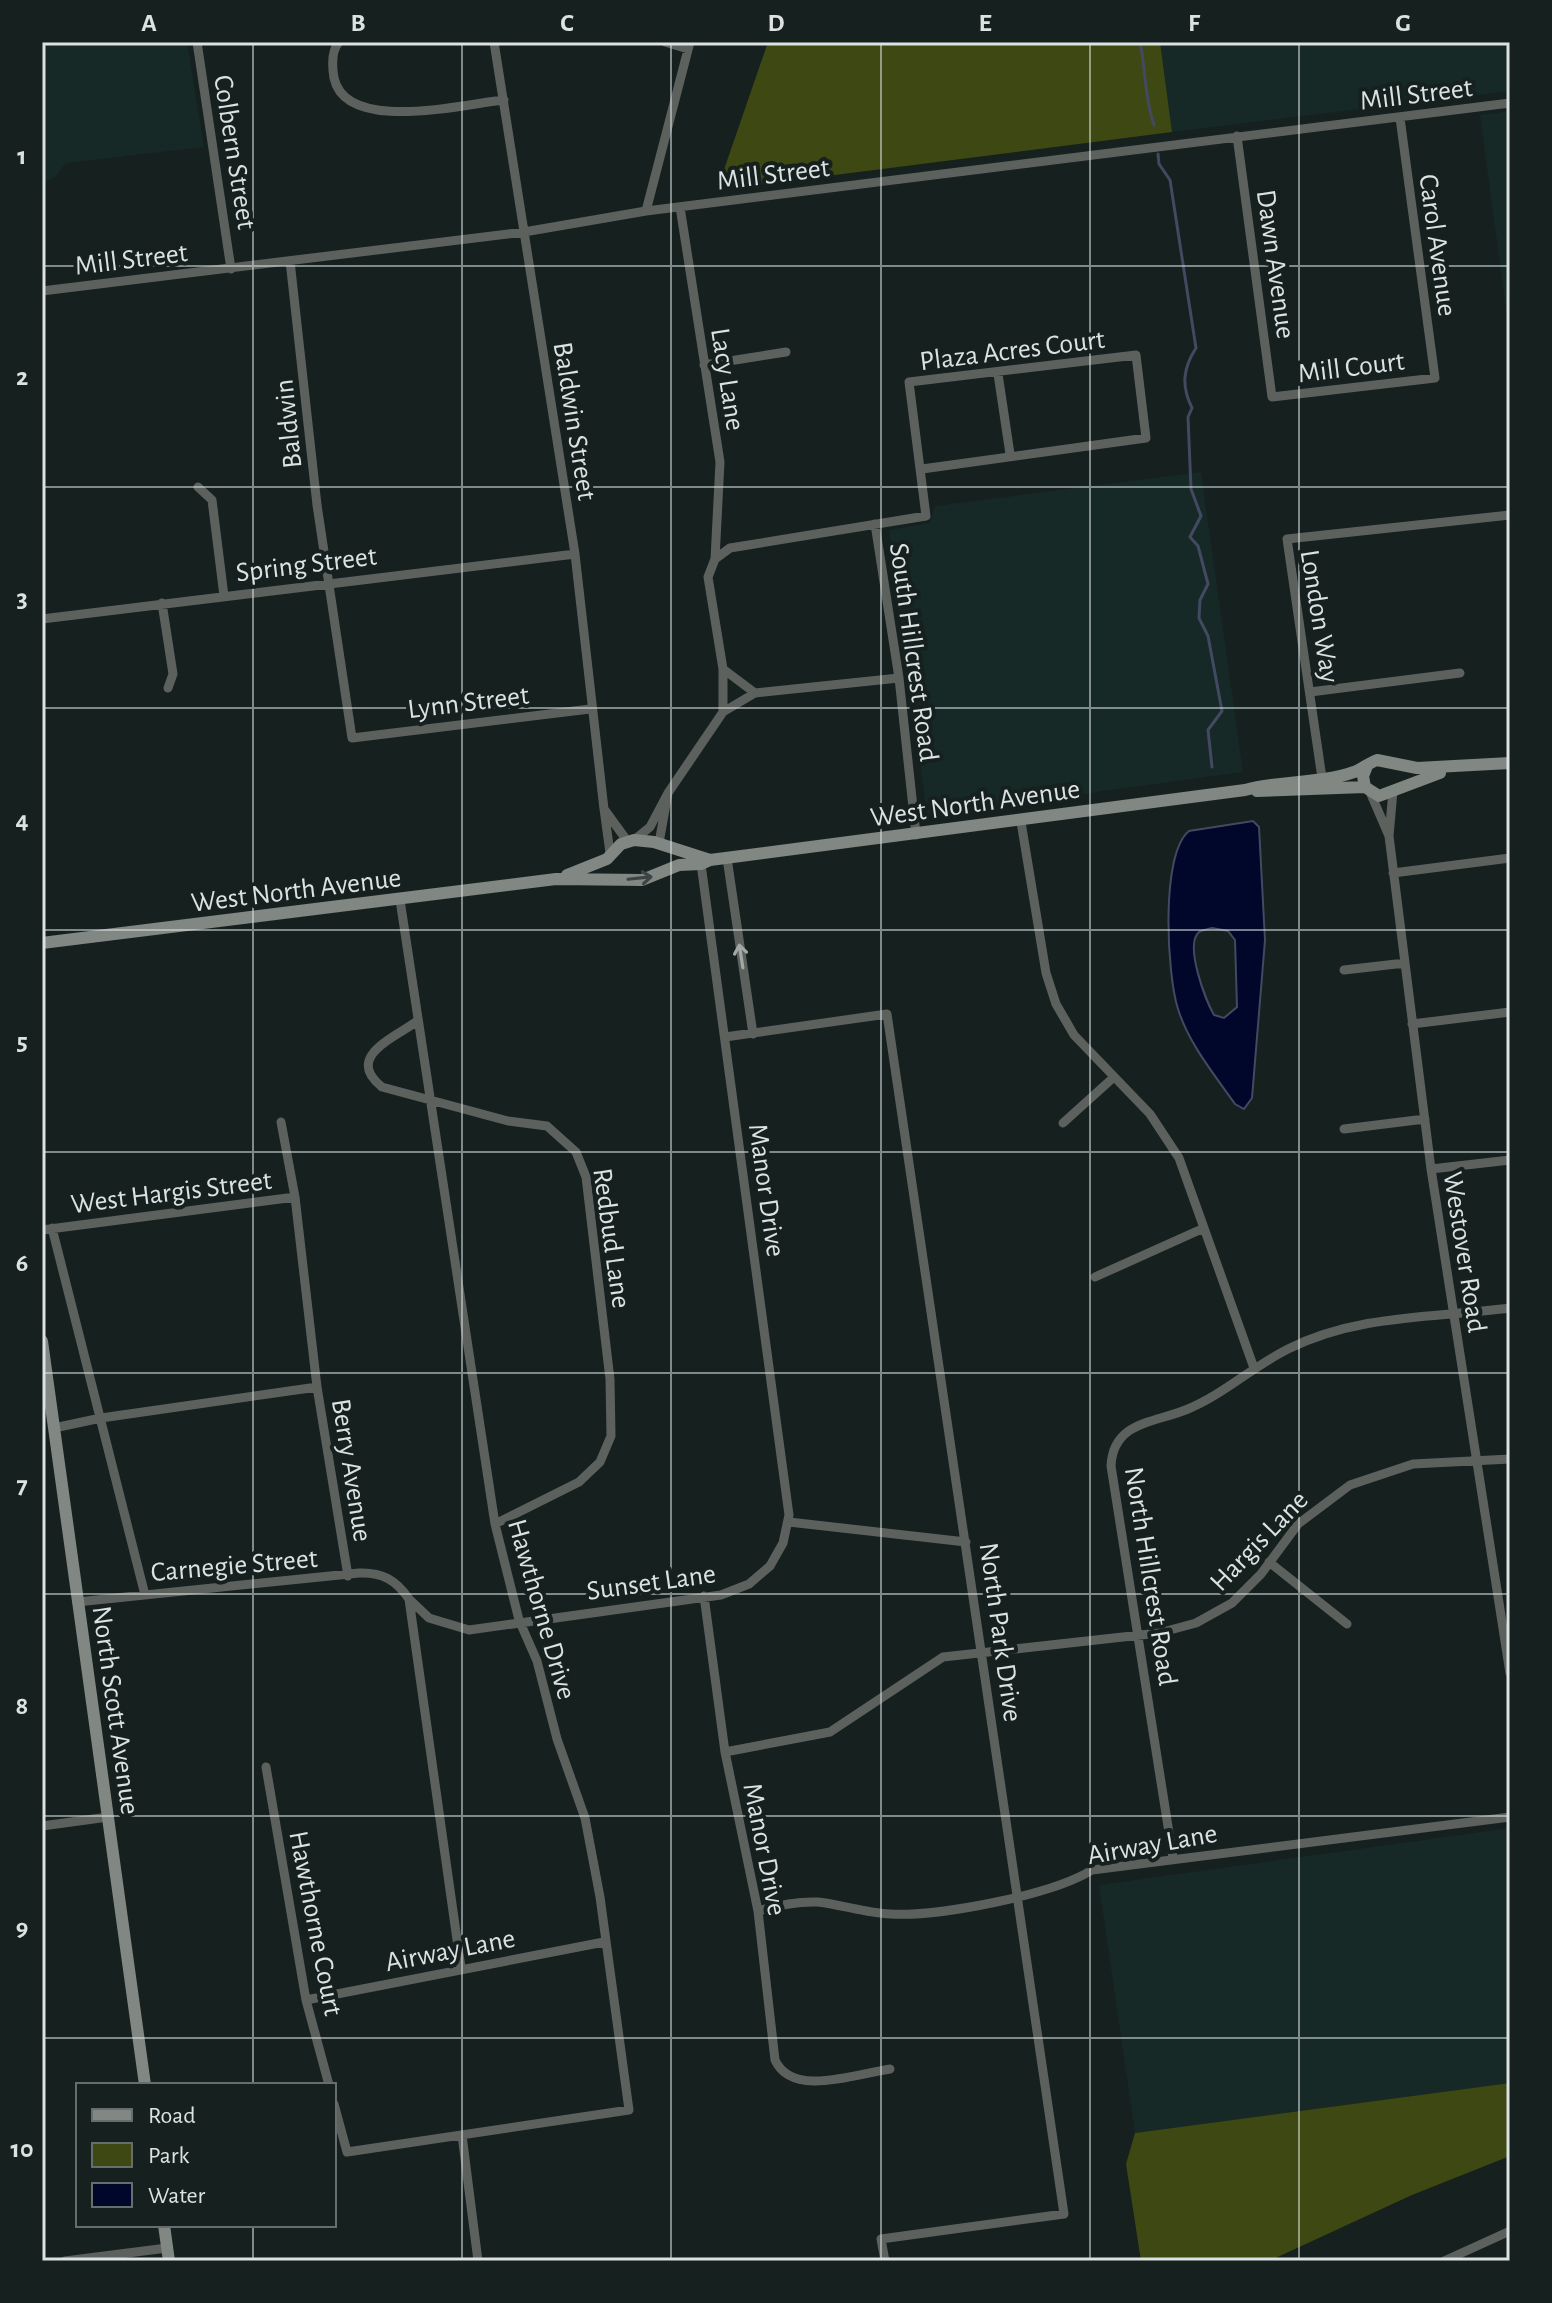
<svg xmlns="http://www.w3.org/2000/svg" width="1552" height="2303" viewBox="0 0 1552 2303" font-family="'Alegreya Sans',sans-serif">
<rect width="100%" height="100%" fill="#16201f"/>
<!-- built -->
<path fill="#162927" d="M42,42H187L204,147L66,163L55,177L42,183Z
M1160,42H1510V91L1172,132Z
M1510,111V339L1480,115Z
M1201,472L1243,772L927,815L889,530L930,523L935,506Z
M1510,1828V2083L1135,2133L1099,1885Z"/>
<!-- green -->
<path fill="#3e4813" d="M768,42H1160L1172,132L717,190Z
M1510,2083V2156L1412,2195L1269,2261H1141L1126,2164L1135,2133Z"/>
<!-- water -->
<path fill="#00072a" stroke="#424961" stroke-width="2" fill-rule="evenodd" d="M1253,821L1259,827L1265,940L1252,1098L1244,1109L1235,1104C1214,1074 1189,1044 1178,1009C1167,975 1160,854 1189,831ZM1212,928L1228,931L1235,940L1237,1007L1224,1018L1214,1015C1206,1001 1184,945 1199,932C1203,930 1208,929 1212,928Z"/>
<g fill="none" stroke-linecap="round" stroke-linejoin="round">
<!-- stream -->
<path stroke="#424961" stroke-width="3" d="M1140,42C1146,70 1144,96 1154,125
M1158,154L1159,164L1170,180L1196,348C1183,368 1181,386 1192,408L1188,417L1191,489L1201,516L1190,537L1198,546L1208,584L1200,600L1199,618L1208,636L1222,711L1208,730L1212,767"/>
<!-- minor -->
<path stroke="#5d615e" stroke-width="9" d="M197,42L231,269
M339,42C331,51 332,66 334,78C346,134 463,104 504,100
M494,42L575,554L604,809
M665,42L688,49
M1237,136L1272,397L1435,378L1400,118
M680,207L720,462L715,559
M646,211L690,42
M290,261L317,505L352,738L590,709
M42,291L524,232L646,211L1510,103
M704,365L786,352
M998,374L1010,454
M198,487L212,500L224,596
M875,524L899,678L916,835
M162,603L173,674L168,688
M42,619L575,554
M723,669L755,693
M1310,692L1460,673
M723,712V669L708,577L715,559L730,548L926,516L909,382L1136,355L1146,438L922,469
M1322,778L1287,539L1510,515
M1393,791L1389,836L1431,1169L1510,1673
M1370,792L1389,836
M668,793L723,712L755,693L899,678
M1021,822L1046,973L1056,1004L1074,1035L1150,1114L1179,1158L1254,1368
M634,840L650,827L668,793L659,843
M610,853L604,809L628,842
M727,858L753,1034
M1393,873L1510,858
M1344,970L1405,963
M416,1022C392,1039 345,1057 382,1087L508,1121L547,1126L576,1152L586,1177L610,1379L611,1436L600,1462L579,1482L495,1524
M1412,1024L1510,1012
M725,1037L887,1014L1064,2214L881,2239L885,2261
M281,1122L295,1197L317,1387L348,1576
M1063,1123L1114,1077
M1344,1129L1425,1119
M1431,1169L1510,1160
M52,1228L145,1595
M42,1230L295,1197
M1095,1277L1204,1228
M54,1428L101,1418L317,1387
M789,1522L966,1542
M1269,1562L1347,1624
M704,1596L725,1752L758,1911L775,2060C792,2098 856,2074 890,2069
M409,1599L429,1618L469,1630L721,1595L749,1584L770,1566L783,1543L789,1515L701,864
M77,1602L359,1573C382,1572 396,1580 409,1599L461,1968
M725,1752L830,1732L943,1657L1159,1633L1196,1623L1232,1603L1261,1574L1298,1524L1350,1485L1413,1464L1510,1459
M266,1767L306,2000L329,2085
M42,1826L108,1817
M1173,1858L1111,1466C1113,1421 1155,1423 1188,1409C1224,1394 1252,1367 1288,1349C1358,1314 1434,1318 1510,1308
M758,1911C778,1906 797,1901 818,1902C843,1905 866,1913 890,1914C938,1917 1052,1895 1092,1870L1510,1817
M306,2000L604,1942
M334,2104L347,2152L629,2110L600,1897L585,1818L557,1739L537,1661L519,1620L495,1524L400,900
M462,2135L478,2261
M65,2261L167,2248
M1444,2261L1510,2231"/>
<!-- secondary -->
<path stroke="#818782" stroke-width="12" d="M1367,766L1363,776L1365,787L1379,796L1440,773
M1257,791L1365,787
M567,875L607,859L621,844L634,840L654,842L710,860
M42,943L556,879L642,880L679,865L701,864L710,860L1245,790C1281,780 1320,784 1354,772C1362,769 1369,763 1377,760L1417,768L1510,763
M42,1341L145,2085
M164,2225L169,2261"/>
</g>
<!-- one-way arrows -->
<defs><path id="oneway-shaft" d="M-6 0H5M1.5-3L5.5 0L1.5 3" fill="none" stroke-width="1.6" stroke-linecap="round" stroke-linejoin="round" transform="scale(2)"/></defs>
<use stroke="#3b4442" href="#oneway-shaft" transform="translate(640 878) rotate(-6)"/>
<use stroke="#a2a8a6" href="#oneway-shaft" transform="translate(741 956) rotate(-99)"/>
<!-- grid -->
<path fill="none" stroke="#dbe2e1" stroke-width="2" stroke-opacity="0.55" d="M253,42V2085M462,42V2261M671,42V2261M881,42V2261M1090,42V2261M1299,42V2261M42,266H1510M42,487H1510M42,708H1510M42,930H1510M42,1152H1510M42,1373H1510M42,1594H1510M42,1816H1510M42,2038H1510M253,2225V2261"/>
<g text-anchor="middle" stroke-width="8" stroke-linejoin="round" paint-order="stroke">
<!-- street labels -->
<g font-size="28" fill="#dbe2e1" stroke="#16201f">
<text transform="translate(1416 93) rotate(-7)" y="10">Mill Street</text>
<text transform="translate(236 152) rotate(81)" y="10">Colbern Street</text>
<text transform="translate(773 173) rotate(-7)" y="10">Mill Street</text>
<text transform="translate(1439 245) rotate(82)" y="10">Carol Avenue</text>
<text transform="translate(131 258) rotate(-7)" y="10">Mill Street</text>
<text transform="translate(1277 264) rotate(82)" y="10">Dawn Avenue</text>
<text transform="translate(1012 349) rotate(-7)" y="10">Plaza Acres Court</text>
<text transform="translate(1351 366) rotate(-7)" y="10">Mill Court</text>
<text transform="translate(729 379) rotate(81)" y="10">Lacy Lane</text>
<text transform="translate(576 421) rotate(81)" y="10">Baldwin Street</text>
<text transform="translate(287 424) rotate(-96)" y="10">Baldwin</text>
<text transform="translate(306 563) rotate(-7)" y="10">Spring Street</text>
<text transform="translate(1321 616) rotate(81)" y="10">London Way</text>
<text transform="translate(915 652) rotate(82)" y="10">South Hillcrest Road</text>
<text transform="translate(468 701) rotate(-7)" y="10">Lynn Street</text>
<text transform="translate(975 802) rotate(-8)" y="10">West North Avenue</text>
<text transform="translate(296 889) rotate(-7)" y="10">West North Avenue</text>
<text transform="translate(768 1190) rotate(82)" y="10">Manor Drive</text>
<text transform="translate(171 1191) rotate(-7)" y="10">West Hargis Street</text>
<text transform="translate(613 1238) rotate(82)" y="10">Redbud Lane</text>
<text transform="translate(1466 1252) rotate(81)" y="10">Westover Road</text>
<text transform="translate(353 1470) rotate(81)" y="10">Berry Avenue</text>
<text transform="translate(1258 1540) rotate(-46)" y="10">Hargis Lane</text>
<text transform="translate(234 1564) rotate(-5)" y="10">Carnegie Street</text>
<text transform="translate(1152 1576) rotate(81)" y="10">North Hillcrest Road</text>
<text transform="translate(651 1581) rotate(-8)" y="10">Sunset Lane</text>
<text transform="translate(543 1609) rotate(74)" y="10">Hawthorne Drive</text>
<text transform="translate(1002 1632) rotate(82)" y="10">North Park Drive</text>
<text transform="translate(117 1710) rotate(82)" y="10">North Scott Avenue</text>
<text transform="translate(1152 1843) rotate(-10)" y="10">Airway Lane</text>
<text transform="translate(766 1849) rotate(79)" y="10">Manor Drive</text>
<text transform="translate(317 1923) rotate(79)" y="10">Hawthorne Court</text>
<text transform="translate(450 1949) rotate(-11)" y="10">Airway Lane</text>
</g>
</g>
<!-- border -->
<rect width="1552" height="2303" fill="none" stroke="#16201f" stroke-width="88"/>
<!-- legend -->
<rect x="76" y="2083" width="260" height="144" fill="#16201f" stroke="#656e6d" stroke-width="2"/>
<rect x="92" y="2109" width="40" height="12" fill="#818782" stroke="#656e6d" stroke-width="2"/>
<text x="148" y="2123" font-size="24" fill="#dbe2e1">Road</text>
<rect x="92" y="2143" width="40" height="24" fill="#3e4813" stroke="#656e6d" stroke-width="2"/>
<text x="148" y="2163" font-size="24" fill="#dbe2e1">Park</text>
<rect x="92" y="2183" width="40" height="24" fill="#00072a" stroke="#656e6d" stroke-width="2"/>
<text x="148" y="2203" font-size="24" fill="#dbe2e1">Water</text>
<rect x="44" y="44" width="1464" height="2215" fill="none" stroke="#dbe2e1" stroke-width="3"/>
<g font-size="26" text-anchor="middle" font-weight="bold" fill="#dbe2e1">
<text x="149" y="31">A</text>
<text x="358" y="31">B</text>
<text x="567" y="31">C</text>
<text x="776" y="31">D</text>
<text x="985" y="31">E</text>
<text x="1194" y="31">F</text>
<text x="1403" y="31">G</text>
<text x="22" y="164">1</text>
<text x="22" y="385">2</text>
<text x="22" y="607">3</text>
<text x="22" y="828">4</text>
<text x="22" y="1050">5</text>
<text x="22" y="1271">6</text>
<text x="22" y="1493">7</text>
<text x="22" y="1714">8</text>
<text x="22" y="1936">9</text>
<text x="22" y="2157">10</text>
</g>
</svg>
